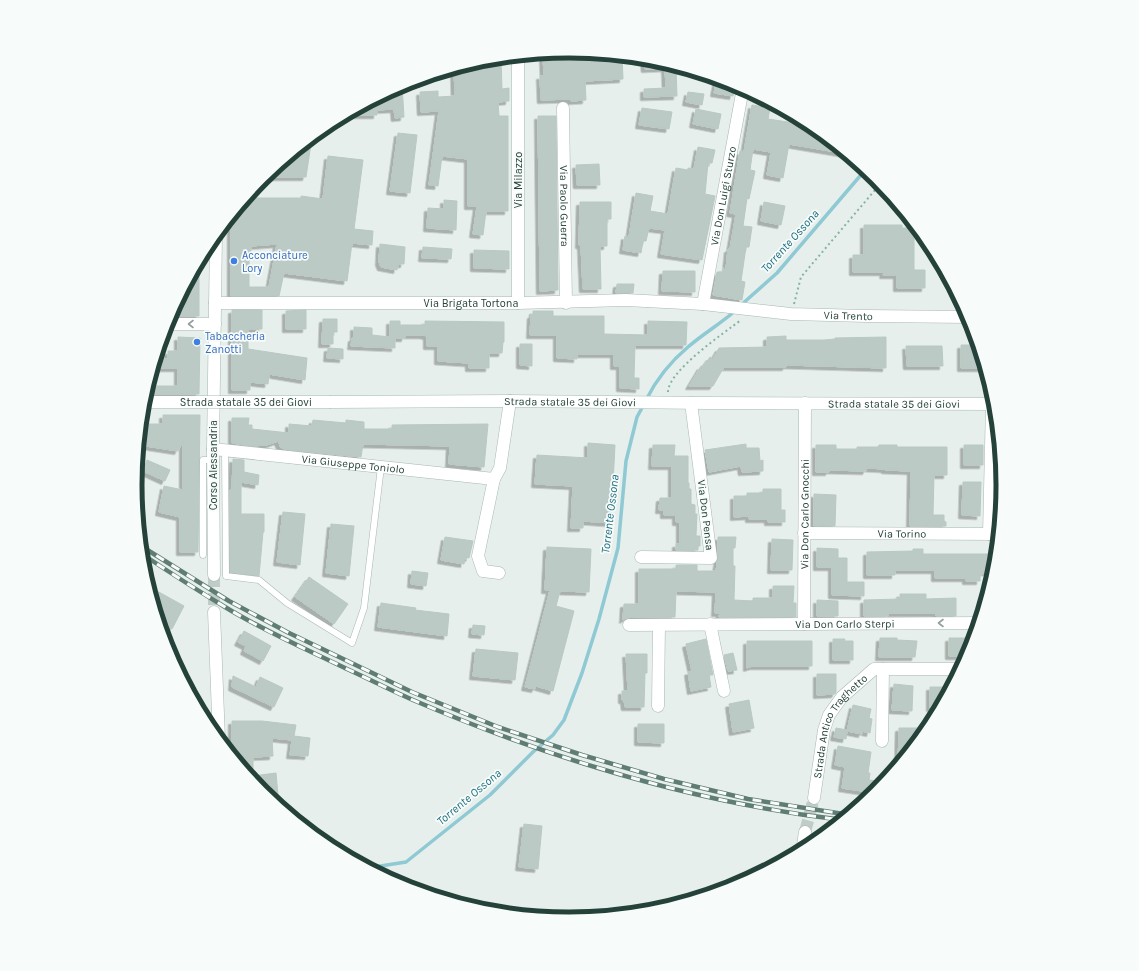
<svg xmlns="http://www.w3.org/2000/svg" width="1139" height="971" viewBox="0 0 1139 971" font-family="Karla,sans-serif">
<defs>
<filter id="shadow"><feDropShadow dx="-3.5" dy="3.5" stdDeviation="0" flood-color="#0004"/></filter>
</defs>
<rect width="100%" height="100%" fill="#e6efeb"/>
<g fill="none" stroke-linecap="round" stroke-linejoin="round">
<!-- stream -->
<path stroke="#8ec9d4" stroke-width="3.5" d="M741,305L777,273L866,169
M646,400C656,380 670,362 688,347C703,334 720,324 735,311
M368,868L406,862L490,795L533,752L553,735L564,720L582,673L599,619L618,548L626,461L637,417L643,406"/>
</g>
<!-- building -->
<path fill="#bbcac4" stroke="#b8c9c2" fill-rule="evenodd" filter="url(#shadow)" d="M584,54V58L622,56L623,79L585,81L586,100L571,101V99L541,100L540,76H544L543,56Z
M501,58L502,89L509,88V101L498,102L499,116H508V211H486L483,235L473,234L477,206H468V159L442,156L438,186L429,185L439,111L421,112L420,92L438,91V97L455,96L454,69L485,59Z
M644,58L654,59L677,66L676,67L677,96L644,97V89L666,88L665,68L645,69Z
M717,78L732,83V85L735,86L733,96L714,93Z
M402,85L404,117L395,118L394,109L377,110V115H345Z
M688,92L704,94L702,105L686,102Z
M752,105L770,108L768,119L814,126L848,154L789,144L783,178L767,175L771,152L753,149L750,170L755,171L749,199L747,198L743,226L752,227L749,247H746L741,281L745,282L742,300L713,295L717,272H723V268L726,269L728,249H730L736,214L730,213L740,151L744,152Z
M642,108L672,112L669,129L639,125Z
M696,109L721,114L718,129L693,124Z
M538,116H556L558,290L540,291Z
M398,133L417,135L410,193L390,191Z
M312,137L306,177H264L281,163H290L291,154Z
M698,147L715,150L712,163H708L705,194L715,196L702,260L661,254L665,230L649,228L646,241H643L641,253L623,250L625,236L629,237L636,193L653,196L650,211L668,214L676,168L688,170V168L694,169Z
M328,156L363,160L354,229L373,231L372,245L352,243L347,281L284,273L279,296H231V217L246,198H301V196L323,199ZM277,244L269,287H249V259H251V246Z
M599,164L600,185H577L576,165Z
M444,200L457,201L456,230L427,228L428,208L444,209Z
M580,202H611V219H607V246H600L601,289H583L581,245H579Z
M764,202L785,206L781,225L761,221Z
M864,225H902V228H914V270H925V288H897V275H883L884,272H853V255H864Z
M380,244L405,247L404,264H398L397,270L381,267L379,262Z
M423,247L452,249L451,259L422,258Z
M474,250L509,251V269L474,268Z
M199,262V316H170L177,302Z
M663,271H695V292L662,291Z
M617,284H634L633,293H616Z
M232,310H262V329H248V349L307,358L305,380L269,374L268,384L250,382V390H232Z
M306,310V329H286V311Z
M533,311H553V316H604V334L648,335V321L687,322L686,345H635L634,378H639V389L620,388V366H614V354H577V359L557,358V335H530L531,315H533Z
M323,319H337V332H333V344H322Z
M390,321H400V325H425V321L504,322V342H503L502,353H489V368H469V363L438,361V346H427V336L423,335H405V338H395V348L351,346L352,338H354V327L372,328V335L390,337Z
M786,336V340H824L835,339V338L886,337V368L786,365V367H724L713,386H689L701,366L703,367L710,357L713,359L719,348L767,347V337Z
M178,337L200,338L199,394H147L148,386H178V368H153L156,359H168V351H178Z
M520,344H532V366L520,365Z
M961,345H979L986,368H961Z
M906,346H942L943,366H907Z
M328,348L343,349V359L327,358Z
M163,415H200L198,552H180V517L159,512L164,486L183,490V441L178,451L146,446L147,424H163Z
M232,418H249L248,425H252V429L289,433V424L312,426L313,420L346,423V420L364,422V429H392V425L488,424L484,467L449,464L450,446L363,444L361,457L290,450L281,448L278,441L267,445L251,446L232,443Z
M588,443L615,445L611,523L583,521V528H571L573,486L535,484L537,455L588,458Z
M746,444V448H759L760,461L763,460V471L742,472L741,466L709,472L705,450Z
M653,445H675L674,456H688V483H689V489H691V504L695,505V514H697L696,536H700V546H698V550H676V544H680V522H676V515H664V510H659L660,498H672V466H652Z
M816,445H836V449H857V447H878L879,445H897V447H947V475H934L933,515H944V521L946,522V526H910L911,471L885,470V469L867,468L866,471L829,470V472H816Z
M964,445H983V465H964Z
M233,459L244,460V472L259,475L258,485L241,482V514H264V532H263L259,576L230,572V490H232Z
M147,460L170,470L165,481L143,471Z
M963,482H981L980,516L962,515Z
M763,489H781V510H785V522H768V519H749V516L734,517V496H747V493H763Z
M814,494L836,495L835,526H814Z
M283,512L305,514L300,565L277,562Z
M331,524L354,526L349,576L326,573Z
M445,537L473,541L469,558L465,557L464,564L441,560Z
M718,537H736L735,548H733V566H735L734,600L753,601V598H773V586H794L793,603H796V617H719L720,613H715L716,592L676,591L675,617H634L626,618L623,620L624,604H639V569H676V565H697V571H716L718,557Z
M772,539L793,540L792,570H771Z
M547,547L591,549L589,592L560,591L556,606L574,611L553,691L536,686L535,689L525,687L550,590H545Z
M817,548L838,549V558H847V582H864V596L832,595V567H817Z
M913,549H923V554H997L996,570L995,572H983V574H980V581H966V578H935V570H895V575H867V552L913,551Z
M412,571L428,573L426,586L411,584Z
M309,577L348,604L334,624L295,597Z
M148,586L184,606L172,629L159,622Z
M900,594H926V599L956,598V616H936V613H888V616H864V600L900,599Z
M817,600L838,601V616H817Z
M381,603L416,608L415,610L449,614L447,636L378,627Z
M473,625L485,626L484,635L472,634Z
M244,631L271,646L263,661L244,651L246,646L238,642Z
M880,638H897V640L917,641L915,657H879Z
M949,638H975L969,656H949Z
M706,639L713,675H709L711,687L691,691L688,672L692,671L686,644Z
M833,639H845L844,641H853V660H833Z
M747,641H812V666H753L747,668Z
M476,649L518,653L515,680L473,676Z
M733,653L737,670L728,671L724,655Z
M626,654H647V673H645L644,707H625L624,700H622V691H628Z
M817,674H836V692L835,694L817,695Z
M233,676L256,687L260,677L283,688L274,707L232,687Z
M894,684L913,686L912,711L892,710Z
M930,687H952L941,708H930Z
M749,700L754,728L733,732L729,704Z
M853,705L871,709L869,718L872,719L870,733L862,731V734L847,731Z
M232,721H262L296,725L294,736L310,738L308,756L290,755L292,740L272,738L273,756L253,757V776L276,773L279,807L262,793L232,756Z
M638,724H664V743L638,742Z
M836,728L847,730L846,739L834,737Z
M899,728H930L898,767Z
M838,746L871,752L868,773H870L869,780L877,781L875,793L842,788L845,767L835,765Z
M524,824L542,826L538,869L519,867Z"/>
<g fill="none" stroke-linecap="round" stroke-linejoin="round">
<!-- street-tunnel -->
<path stroke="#bfccc8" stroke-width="12" stroke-dasharray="12 6" stroke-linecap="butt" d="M214,575V612
M805,832L814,798"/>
<!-- lane casing -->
<g stroke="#a8b8b2" stroke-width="7">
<path id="lane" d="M225,450L226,576L259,580L287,603L352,643L364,608L381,467
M203,555V460H213
M439,898H446V900"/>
</g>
<!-- street casing -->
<g stroke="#a8b8b2" stroke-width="13">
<g id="street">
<path d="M518,56V303"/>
<path id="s1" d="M563,108L566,303"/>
<path id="s2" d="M215,303H518L626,300L703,304L791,314L866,316L970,317"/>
<path id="s3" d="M703,304L743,88"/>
<path d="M167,324H215"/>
<path id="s4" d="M213,449L494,479"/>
<path id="s5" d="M804,533L999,534"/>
<path d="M989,534L992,403"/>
<path d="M641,557L711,558L691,403"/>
<path d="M499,573L483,571L478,556L494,479L500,468L510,401"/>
<path d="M214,575L213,449L216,235"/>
<path d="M214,612L219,740"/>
<path d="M710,624L724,691"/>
<path id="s6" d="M804,624L805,403"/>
<path id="s7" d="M629,625L980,623"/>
<path d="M658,706L659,625"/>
<path d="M882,741L883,669"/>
<path id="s8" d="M814,798L824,730L829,715L842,697L874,669H962"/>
<path d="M802,852L805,832"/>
</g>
</g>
<!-- secondary casing -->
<g stroke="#a4bbb3" stroke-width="13">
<g id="secondary">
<path id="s9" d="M331,402L510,401L708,403L996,404"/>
</g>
</g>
<!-- path -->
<path stroke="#86b3a5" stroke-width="2" stroke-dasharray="2 3" stroke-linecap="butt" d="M794,304L801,277L881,183
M668,392C668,371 724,333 741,320"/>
<!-- lane -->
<use href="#lane" stroke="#fff" stroke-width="6"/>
<!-- street -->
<use href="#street" stroke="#fff" stroke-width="12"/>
<!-- secondary -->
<use href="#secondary" stroke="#fff" stroke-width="12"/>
<!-- rail casing -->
<g stroke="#5f7d75" stroke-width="4.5">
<path id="rail" d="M141,546L229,601L287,632L412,692L498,727L582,755L664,779L748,799L850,815
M142,554C169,572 197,590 225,607C264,631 306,649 347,669C369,679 390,690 413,700C548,758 696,803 843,820"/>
</g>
<!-- rail -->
<use href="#rail" stroke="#f7fbf9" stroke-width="3" stroke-dasharray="9" stroke-linecap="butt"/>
<!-- secondary-bridge casing -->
<g stroke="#a4bbb3" stroke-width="13" stroke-linecap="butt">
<g id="secondary-bridge">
<path id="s10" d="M143,402H331"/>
</g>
</g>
<!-- secondary-bridge -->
<use href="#secondary-bridge" stroke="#fff" stroke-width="12"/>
</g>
<!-- one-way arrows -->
<defs><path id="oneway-chevron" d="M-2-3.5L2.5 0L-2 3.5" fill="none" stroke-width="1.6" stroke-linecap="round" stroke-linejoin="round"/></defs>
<g stroke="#92a09c">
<use href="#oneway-chevron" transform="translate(191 324) rotate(-180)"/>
<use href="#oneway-chevron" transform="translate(941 623) rotate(180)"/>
</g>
<!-- markers -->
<g fill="#3f7fe0" stroke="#f7fbf9" stroke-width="1.5">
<circle cx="234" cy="261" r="4"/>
<circle cx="197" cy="342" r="4"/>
</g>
<g text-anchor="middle" stroke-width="3.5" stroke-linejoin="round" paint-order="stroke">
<!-- street labels -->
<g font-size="11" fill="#24423a" stroke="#f7fbf9">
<text transform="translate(518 180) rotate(-90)" y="4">Via Milazzo</text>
<text dy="4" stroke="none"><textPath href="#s3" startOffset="110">Via Don Luigi Sturzo</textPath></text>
<text dy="4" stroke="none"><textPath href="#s1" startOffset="98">Via Paolo Guerra</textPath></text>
<text dy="4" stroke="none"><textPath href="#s2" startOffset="256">Via Brigata Tortona</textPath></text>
<text dy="4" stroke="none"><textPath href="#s2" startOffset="634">Via Trento</textPath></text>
<text dy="4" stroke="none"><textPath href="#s10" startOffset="103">Strada statale 35 dei Giovi</textPath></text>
<text dy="4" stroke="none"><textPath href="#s9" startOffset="239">Strada statale 35 dei Giovi</textPath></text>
<text dy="4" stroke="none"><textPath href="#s9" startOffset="563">Strada statale 35 dei Giovi</textPath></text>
<text dy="4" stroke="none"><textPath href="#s4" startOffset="141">Via Giuseppe Toniolo</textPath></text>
<text transform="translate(213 465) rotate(-90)" y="4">Corso Alessandria</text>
<text dy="4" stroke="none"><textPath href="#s6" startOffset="110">Via Don Carlo Gnocchi</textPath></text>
<text transform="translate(706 515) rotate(83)" y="4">Via Don Pensa</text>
<text dy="4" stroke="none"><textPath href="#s5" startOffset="98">Via Torino</textPath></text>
<text dy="4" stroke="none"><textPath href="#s7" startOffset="216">Via Don Carlo Sterpi</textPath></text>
<text dy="4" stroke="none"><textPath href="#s8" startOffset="79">Strada Antico Traghetto</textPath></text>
</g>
<!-- shop labels -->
<g font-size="11" fill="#366cbe" stroke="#f7fbf9" text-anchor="start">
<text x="242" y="259">Acconciature<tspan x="242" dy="13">Lory</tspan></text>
<text x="205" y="340">Tabaccheria<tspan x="205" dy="13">Zanotti</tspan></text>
</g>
<!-- water labels -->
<g font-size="12" font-style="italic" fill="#1c6f80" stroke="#f7fbf9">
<text transform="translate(790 241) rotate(-48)" y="4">Torrente Ossona</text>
<text transform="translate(610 514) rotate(-83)" y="4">Torrente Ossona</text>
<text transform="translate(469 797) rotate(-40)" y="4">Torrente Ossona</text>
</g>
</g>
<!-- crop -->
<path d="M0 0H1139V971H0ZM142 485a427 427 0 1 1 854 0a427 427 0 1 1-854 0Z" fill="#f7fbf9" fill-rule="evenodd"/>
<path fill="none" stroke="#24423a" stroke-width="5" d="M142 485a427 427 0 1 1 854 0a427 427 0 1 1-854 0Z"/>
</svg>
